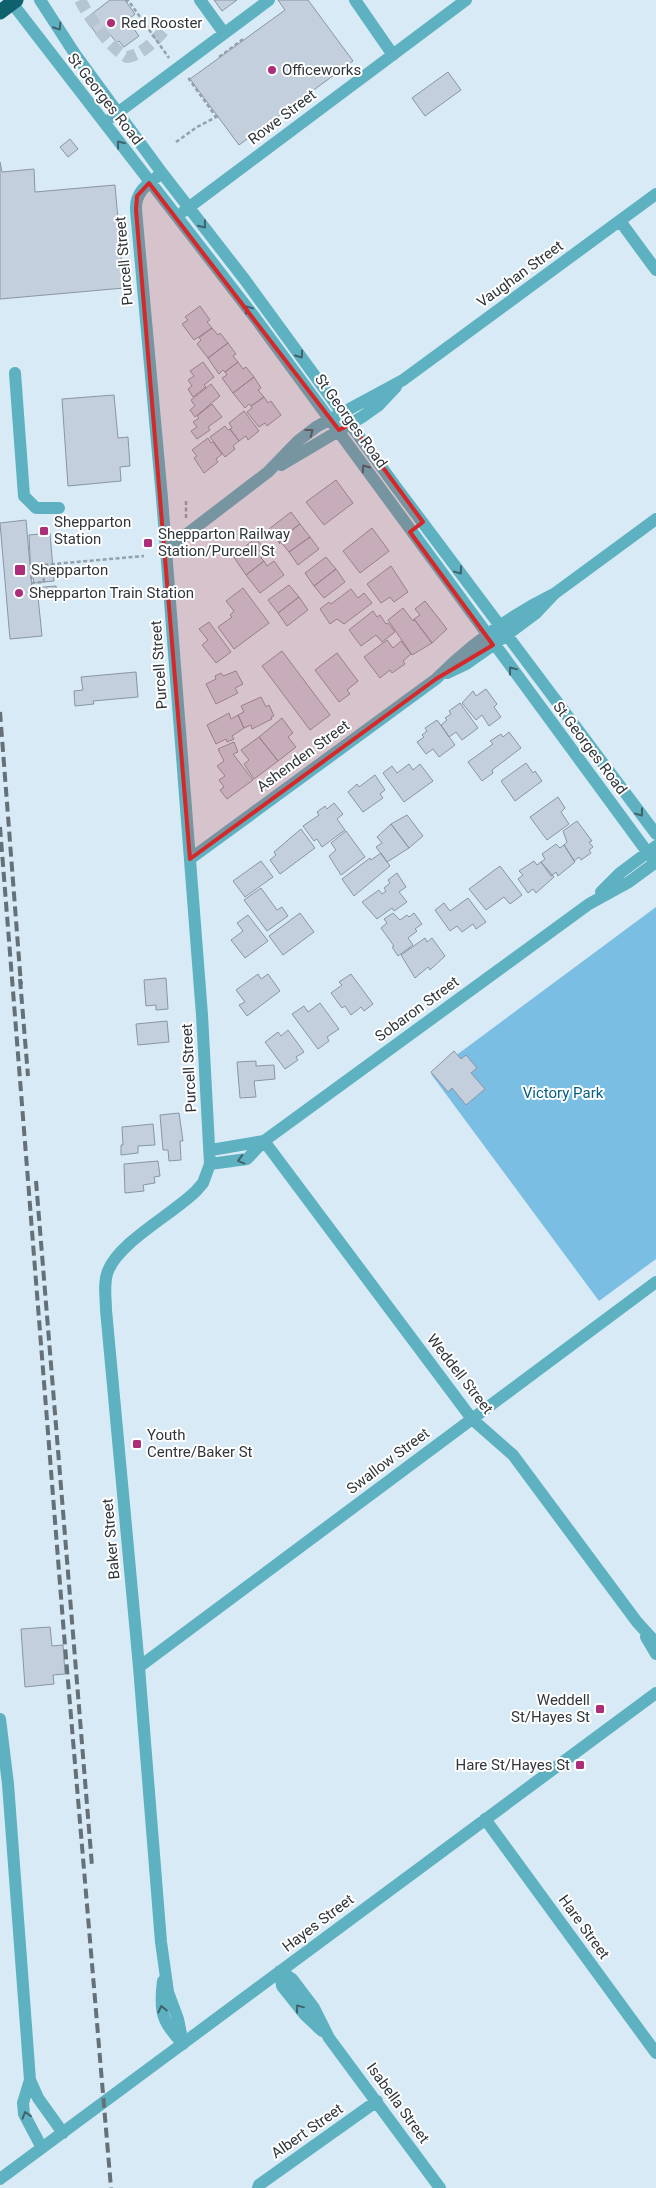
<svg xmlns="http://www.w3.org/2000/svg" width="656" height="2188" viewBox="0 0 656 2188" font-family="Roboto,sans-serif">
<rect width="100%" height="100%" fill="#d8eaf5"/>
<!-- green -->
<path fill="#7bbee3" d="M656,907V1259L599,1301L431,1074Z"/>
<!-- building -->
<path fill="#c4cfde" stroke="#8a95a3" d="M110,0H125L135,14L130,18L137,27L134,29L139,36L124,47L119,41L117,43L108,32L100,38L85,19Z
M214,0H237L222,11Z
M278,0H308L353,61L239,145L190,79L285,10Z
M448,72L461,90L425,116L412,98Z
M70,139L78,149L68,157L60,147Z
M0,162L2,172L34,169L35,192L115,185L124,288L0,299Z
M200,306L210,320L207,322L212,328L194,340L182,324L188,320L185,317Z
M212,328L218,335L220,333L228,343L208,358L197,344L201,340L199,338Z
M228,343L236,354L233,356L238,362L225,372L223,370L219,374L208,358Z
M203,362L214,377L204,385L206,387L193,397L188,389L192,386L188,380L194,376L190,371Z
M238,362L243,369L246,367L254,377L233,393L222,378L227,375L225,372Z
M254,377L261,388L258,390L264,397L251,406L249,404L245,408L233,393Z
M211,384L220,396L195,417L190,410L195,406L191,400Z
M114,395L118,438L128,437L130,466L120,467L121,481L68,486L62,399Z
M264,397L268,403L271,401L281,415L267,426L265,423L259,427L247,412L252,408L251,406Z
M212,404L222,417L208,427L210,430L197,439L191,431L197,427L193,422L199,418L197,416Z
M244,411L259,431L248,440L246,436L239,441L230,429L232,428L229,423Z
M225,426L228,430L230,429L239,441L233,446L235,449L225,457L210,437Z
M208,438L211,443L213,442L222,454L216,459L218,462L204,473L194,458L197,456L192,450Z
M336,480L353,503L324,525L306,502Z
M291,512L300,524L279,540L280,544L269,529Z
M26,520L32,588L56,586L57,596L38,597L42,636L10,639L0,523Z
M300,524L310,537L289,552L279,540Z
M372,528L389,551L360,573L343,551Z
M50,533L54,581L34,583L33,578L31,579L29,535Z
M310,537L319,549L298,565L289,552Z
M256,538L267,553L261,558L264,561L246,575L233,556Z
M326,557L336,569L314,586L305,573Z
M264,561L267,566L274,561L284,575L260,593L246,575Z
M391,566L408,592L394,602L390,597L381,603L367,584Z
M336,569L345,582L324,598L314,586Z
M289,585L299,597L278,613L268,600Z
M243,588L269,623L234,649L218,627L232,617L230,615L234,611L226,601Z
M351,589L358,598L364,593L372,603L344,624L337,619L330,624L320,609L329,602L331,604Z
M299,597L308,610L287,626L278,613Z
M425,601L447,629L432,643L414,619L420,615L415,609Z
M403,608L413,621L414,619L432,643L412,655L388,620Z
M373,611L377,617L380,615L386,624L388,623L395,632L382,642L376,635L361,646L349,630Z
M209,622L231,652L216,663L202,645L208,640L199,629Z
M387,640L393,648L401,641L411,654L403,661L405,664L392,673L390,670L380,678L364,657Z
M282,651L330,715L310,730L262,666Z
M337,653L358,681L347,690L350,694L339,702L315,670Z
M236,671L243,684L235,688L238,693L216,704L206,684L216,679L215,676L221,673L223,676Z
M136,672L138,697L93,701L94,704L75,706L74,691L83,690L81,677Z
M486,689L497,704L494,707L501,717L489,726L482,715L476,720L462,703L473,691L476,696Z
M261,697L266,707L269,705L274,716L271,717L272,719L252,729L251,725L244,728L238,715L244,712L241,706Z
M460,703L478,728L462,740L456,732L449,737L441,725L447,720L445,718L451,714L449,711Z
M229,713L231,719L238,715L244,728L232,736L234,739L227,742L226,739L216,744L207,725Z
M282,718L293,733L288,737L296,747L278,761L259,737Z
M437,720L455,745L439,757L433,749L426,754L417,742L424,737L422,735L427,731L425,728Z
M509,732L521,748L492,770L493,773L482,781L468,762L493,744L490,741L501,734L503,737Z
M259,737L278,761L254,779L244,764L249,760L241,750Z
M234,742L238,752L233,754L253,780L227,799L220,790L224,787L219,780L225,776L217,766L224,761L218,749Z
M526,763L533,773L535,771L542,781L515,801L501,781Z
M409,764L413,770L420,764L433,781L404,802L383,773L392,766L397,773Z
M375,775L385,790L380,794L383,798L363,812L348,792L357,784L359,787Z
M558,797L565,808L561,812L569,824L547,840L530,817Z
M334,803L343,814L337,819L345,830L322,847L317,839L314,841L303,826L319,815L317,812L325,806L327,809Z
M407,815L423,836L409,848L391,824Z
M577,821L592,841L589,842L593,847L589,850L591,853L581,860L579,857L574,861L564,845L567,842L563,831Z
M391,824L409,848L387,862L376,847L382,843L377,837Z
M301,829L315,848L280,874L270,860L276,855L274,852Z
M346,831L365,857L341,875L329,856L336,850L331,843Z
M556,844L560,848L564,845L575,862L558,876L556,872L551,876L541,862L545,859L542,854Z
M381,853L390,866L354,896L342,879L370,858L371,860Z
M261,861L273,877L245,897L233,881Z
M534,861L537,865L541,862L554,877L536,893L533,889L528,893L518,879L523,875L519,871Z
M500,866L522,895L510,904L504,897L486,910L469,889Z
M397,873L406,887L399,892L407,902L394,911L392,908L377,919L362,902L379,890L382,894L386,891L384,888L390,883L388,880Z
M261,888L277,910L282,907L288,916L267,931L244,900Z
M468,898L486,922L476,929L473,924L462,932L457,926L450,931L435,910L444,903L450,911Z
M300,913L314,932L283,955L269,936Z
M393,913L400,920L407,915L409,917L414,913L422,924L415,929L417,931L408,938L413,945L398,956L392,947L394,946L381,928L387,923L384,919Z
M248,915L268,941L245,958L231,940L243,931L237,923Z
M425,938L427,942L432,938L445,956L430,970L428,967L415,978L401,955Z
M258,974L261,979L268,974L280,991L247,1016L239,1005L245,1002L236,990Z
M351,974L373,1004L364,1011L361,1007L351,1015L345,1006L342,1008L331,993L342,985L339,982Z
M166,978L168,1009L156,1010V1005L146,1006L144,980Z
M320,1003L339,1029L327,1037L329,1041L318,1049L292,1014L304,1006L308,1012Z
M167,1021L169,1042L138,1045L136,1024Z
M288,1030L304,1052L296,1057L298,1060L285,1069L265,1042L278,1032L281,1036Z
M454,1051L461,1059L466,1055L477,1068L471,1073L485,1089L466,1105L452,1088L448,1092L431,1072Z
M256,1061V1066L274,1065L275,1079L254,1081L256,1097L240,1098L237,1062Z
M179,1113L183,1141H180L181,1160L169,1161L168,1150H163L160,1115Z
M153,1124L155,1145L138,1146V1153L121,1155V1145H123L122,1127Z
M158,1161L160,1176L154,1177L155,1183L143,1185L144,1191L125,1193L124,1164Z
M50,1627L52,1646L63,1645L65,1674L53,1675L54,1684L25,1687L21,1629Z"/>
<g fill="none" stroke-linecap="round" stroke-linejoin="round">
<!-- minor-tunnel -->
<path stroke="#b6c6d0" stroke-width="12" stroke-dasharray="12 6" stroke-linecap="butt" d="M80,0C89,17 110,48 127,57C145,54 159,36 170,23"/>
<!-- path -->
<path stroke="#94a1aa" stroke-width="2.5" stroke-dasharray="4 2.5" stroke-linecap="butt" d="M126,2L128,0L169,58
M219,57L242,40L240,37
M190,78L189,79L216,117
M176,142L197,127L218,116
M186,518V499
M31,583L44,582L42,565L144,556"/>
<!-- minor -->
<path stroke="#5eb1c0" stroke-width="12" d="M40,0L75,54L162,173L245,280L396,487L656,834
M200,0L224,33
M355,0L393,55
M12,3L256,319L656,864
M112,117L269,0
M162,173C149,183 135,191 136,210L162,498L202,1015L210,1164L203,1183L196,1191C173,1214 119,1242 108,1271C103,1283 106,1298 106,1310L139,1667L161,1942L168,1992L178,2019L183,2044
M184,211L466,0
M620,221L656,270
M15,373L24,496L36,508H59
M281,465L362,417L379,405L396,387
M166,550L268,472L298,441L316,427L403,380L656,194
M447,673L466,664L493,645L535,614L554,594L656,519
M190,859L436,679C471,644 509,616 554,594
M601,892L620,873L656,846
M264,1141L472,1419L513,1455L637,1622L656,1643
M211,1150L264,1141
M210,1164L247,1159L264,1141L589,904L629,882L656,862
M646,1637L656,1654
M139,1667L656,1282
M0,1719L8,1784L30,2080L23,2103L24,2114L42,2148
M485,1819L656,2053
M280,1971L292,1979L314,2008L329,2038L440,2188
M280,1971L282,1986L305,2015L322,2031
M163,1981C159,2012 162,2022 183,2044
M30,2080L38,2098L63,2133
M0,2179L656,1693
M258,2188L259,2185L377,2101"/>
<!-- highway -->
<path stroke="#0e616d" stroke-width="15" d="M0,12L16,0"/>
<!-- rail -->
<path stroke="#657077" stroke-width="4" stroke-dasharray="10 5" stroke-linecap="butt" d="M0,712L21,985
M0,827L63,1622L111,2188
M20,979L28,1076
M36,1181L92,1866"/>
</g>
<!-- one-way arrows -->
<defs><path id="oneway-chevron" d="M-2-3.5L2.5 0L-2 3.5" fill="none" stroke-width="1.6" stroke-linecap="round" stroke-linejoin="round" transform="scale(1.25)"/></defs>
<g stroke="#40626a">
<use href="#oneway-chevron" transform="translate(58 27) rotate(57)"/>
<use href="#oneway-chevron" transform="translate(120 144) rotate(-128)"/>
<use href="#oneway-chevron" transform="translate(203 225) rotate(52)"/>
<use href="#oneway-chevron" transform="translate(248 309) rotate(-127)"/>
<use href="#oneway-chevron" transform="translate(300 355) rotate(54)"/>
<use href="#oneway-chevron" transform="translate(310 432) rotate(-38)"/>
<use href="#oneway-chevron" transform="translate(365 468) rotate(-125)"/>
<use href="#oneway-chevron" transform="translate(459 571) rotate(53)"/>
<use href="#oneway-chevron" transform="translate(512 670) rotate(-127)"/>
<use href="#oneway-chevron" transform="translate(640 813) rotate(53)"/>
<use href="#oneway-chevron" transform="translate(241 1160) rotate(165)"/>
<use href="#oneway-chevron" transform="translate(299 2008) rotate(-127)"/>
<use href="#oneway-chevron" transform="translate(162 2009) rotate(-103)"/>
<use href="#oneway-chevron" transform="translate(26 2115) rotate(-106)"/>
</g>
<!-- marked area -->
<path fill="#d62828" fill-opacity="0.2" stroke="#d62828" stroke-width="4" stroke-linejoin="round" d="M149,183L339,430L351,424L423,522L410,532L493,645L436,679L190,859L136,210L137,196Z"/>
<!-- markers -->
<g fill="#ae2d79" stroke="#fff" stroke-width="2">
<circle cx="111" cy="23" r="5"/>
<circle cx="272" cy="70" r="5"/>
<rect x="39" y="526" width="10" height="10" rx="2.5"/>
<rect x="143" y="538" width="10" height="10" rx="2.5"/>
<rect x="14" y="564" width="12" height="12" rx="2.5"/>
<circle cx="19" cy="593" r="5"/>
<rect x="132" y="1439" width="10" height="10" rx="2.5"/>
<rect x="595" y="1704" width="10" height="10" rx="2.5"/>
<rect x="575" y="1760" width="10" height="10" rx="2.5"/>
</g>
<g text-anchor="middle" stroke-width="4" stroke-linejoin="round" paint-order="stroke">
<!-- poi labels -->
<g font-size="15" fill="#30373c" stroke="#fff" text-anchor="start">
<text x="121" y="28">Red Rooster</text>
<text x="282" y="75">Officeworks</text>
<text x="54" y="527">Shepparton<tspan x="54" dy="17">Station</tspan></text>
<text x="158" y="539">Shepparton Railway<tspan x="158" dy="17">Station/Purcell St</tspan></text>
<text x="31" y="575">Shepparton</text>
<text x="29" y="598">Shepparton Train Station</text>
<text x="147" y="1440">Youth<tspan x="147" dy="17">Centre/Baker St</tspan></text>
<text x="590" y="1705" text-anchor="end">Weddell<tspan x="590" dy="17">St/Hayes St</tspan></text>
<text x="570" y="1770" text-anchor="end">Hare St/Hayes St</text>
</g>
<!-- street labels -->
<g font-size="15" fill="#30373c" stroke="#fff">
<text transform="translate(105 99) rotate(52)" y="5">St Georges Road</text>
<text transform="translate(282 117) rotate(-37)" y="5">Rowe Street</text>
<text transform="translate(124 261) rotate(-95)" y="5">Purcell Street</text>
<text transform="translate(520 274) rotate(-36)" y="5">Vaughan Street</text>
<text transform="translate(351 421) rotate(54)" y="5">St Georges Road</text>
<text transform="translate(159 665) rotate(-94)" y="5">Purcell Street</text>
<text transform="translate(590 748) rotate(53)" y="5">St Georges Road</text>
<text transform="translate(303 756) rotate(-36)" y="5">Ashenden Street</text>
<text transform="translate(417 1009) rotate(-36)" y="5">Sobaron Street</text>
<text transform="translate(189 1068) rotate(-93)" y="5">Purcell Street</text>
<text transform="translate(460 1374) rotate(52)" y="5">Weddell Street</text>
<text transform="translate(388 1461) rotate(-37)" y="5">Swallow Street</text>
<text transform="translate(111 1539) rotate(-95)" y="5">Baker Street</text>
<text transform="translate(318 1923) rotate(-37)" y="5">Hayes Street</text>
<text transform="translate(584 1927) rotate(54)" y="5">Hare Street</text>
<text transform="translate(398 2103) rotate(54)" y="5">Isabella Street</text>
<text transform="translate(307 2131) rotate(-35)" y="5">Albert Street</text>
</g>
<!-- park labels -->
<g font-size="15" fill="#025e82" stroke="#fff">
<text x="563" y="1098">Victory Park</text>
</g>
</g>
</svg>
